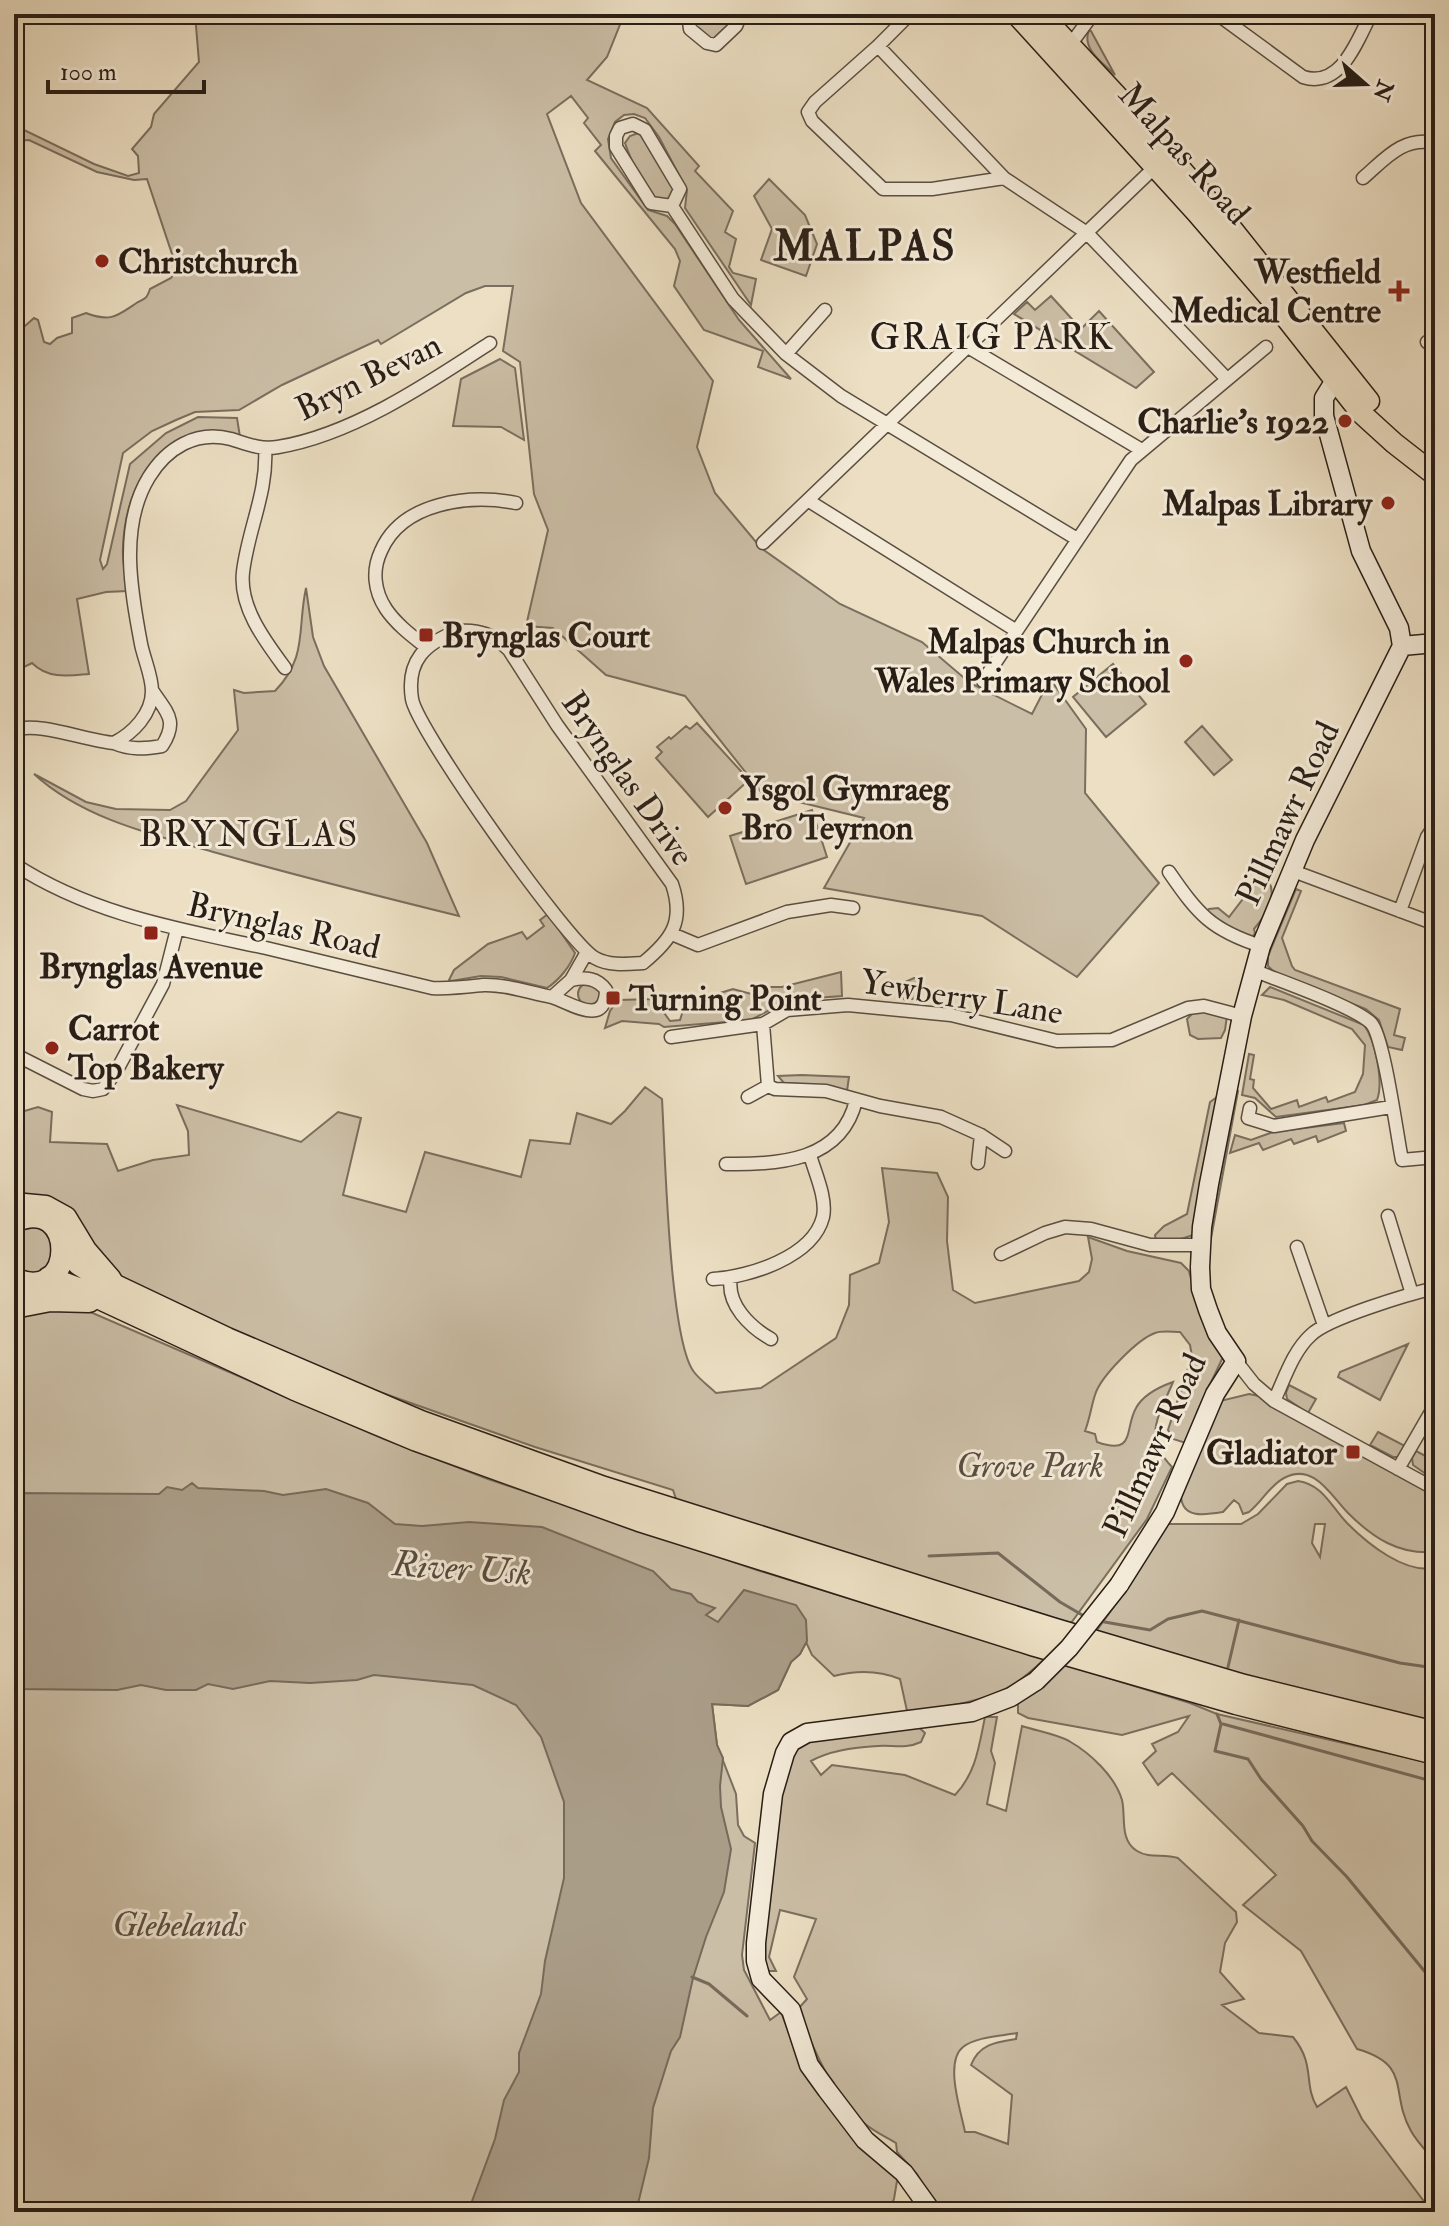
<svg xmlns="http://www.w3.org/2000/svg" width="1449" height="2226" viewBox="0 0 1449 2226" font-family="'IM FELL Double Pica',serif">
<rect width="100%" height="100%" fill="#ecdfc3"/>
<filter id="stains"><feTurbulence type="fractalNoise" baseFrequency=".0025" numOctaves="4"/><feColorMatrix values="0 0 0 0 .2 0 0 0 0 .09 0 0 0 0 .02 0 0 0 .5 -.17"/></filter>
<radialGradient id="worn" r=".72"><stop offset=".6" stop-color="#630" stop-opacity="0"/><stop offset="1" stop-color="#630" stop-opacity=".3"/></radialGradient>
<!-- green -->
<path fill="#cbbea6" stroke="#7a6e5e" stroke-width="2" fill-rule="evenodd" d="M195,14H616L621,22L607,57L587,80L647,108L699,166L695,171L733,211L725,232L736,239L729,267L733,273L756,279L751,305L685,208L687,190L659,137L645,118L634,114L624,115L615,122L608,139L611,158L648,210L667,216L675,224L739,320L791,379L758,367L763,351L704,330L674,286L680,261L675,249L595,151L601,145L584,123L588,118L571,96L547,114L581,203L713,381L697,447L715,493L761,548L840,604L922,642L970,683L1032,714L1050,679L1086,729L1085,793L1159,883L1077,977L982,916L824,888L864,818L762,793L685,696L606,675L553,628L526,626L548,530L534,494L520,362L503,351L513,286H485L466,293L381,344L378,340L282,385L239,410L195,412L176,420L152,431L123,453L100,560L103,569L107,564L130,464L166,433L198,417L237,418L240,437C227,436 209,431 197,434C145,448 125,499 123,547C122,562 126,577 127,591L106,592L77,599L89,674C68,676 48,679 32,663L14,672V400L17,399L14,390V323L25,326L34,318L38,320L44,342L50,344L57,338L72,333V318L86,313C112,323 118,315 138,302C146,298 147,298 150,289L171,278L177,269L147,179L134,180L97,172L29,140L14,141V125L94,164L128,176L139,173L138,156L132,149L151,127L154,114L199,62Z
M696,14H736V15L724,32L711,41L693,23Z
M1089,30L1091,31L1115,75C1103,63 1081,49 1089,30Z
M638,133L642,135L675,191L670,199C665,200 662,201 657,199C646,195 629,155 625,143L630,136Z
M769,179L805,215L817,244L806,276L761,260L772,229L754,196Z
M1051,296L1081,329L1099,311L1154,372L1136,388L1014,314L1027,302L1035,310Z
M500,359L515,368L524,440L501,427L453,426L461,379Z
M306,588L313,637L324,666L427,843L459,916C378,896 297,876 217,853C154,835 83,819 34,774L86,802L116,809L170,810L186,801L238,730L234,690L244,693L275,691C308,657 297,629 306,588Z
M1113,664L1146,704L1106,737L1073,697Z
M697,723L749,780L708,817L656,758L662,752L657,747L669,737L671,739L686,726L690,729Z
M1202,726L1232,760L1214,775L1185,742Z
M812,810L827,857L746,884L730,836Z
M1262,874C1282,889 1267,914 1254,929L1255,933L1252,938L1239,937L1209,915L1207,911L1209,909L1218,908L1229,917Z
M1296,889L1301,891L1282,938L1292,966L1295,970L1400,1009L1394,1035L1405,1038L1402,1050L1388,1047L1379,1020L1366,1009L1275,973L1268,966V956Z
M548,914L575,953C570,967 559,980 547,988L501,977L481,976L451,981L449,980L454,970L488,944L522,932L527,939L544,926L540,920Z
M841,972L842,996L788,1000L751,1020L664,1027L659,1024L622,1021L605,1028L610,1011L618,1000L654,999L670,1021L680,1020L687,998L710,996L733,989L755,995L768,987H782Z
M914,978L920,979L923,982L918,998L905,1000L901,996L905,982Z
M578 994a11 11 0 1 1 22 0a11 11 0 1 1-22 0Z
M1270,987L1364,1025C1375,1040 1384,1082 1377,1100L1364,1105L1276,1117L1255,1098L1242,1095L1249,1054L1254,1055L1250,1079L1254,1080L1253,1088L1271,1109L1297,1100L1299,1107L1326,1097L1328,1102L1355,1092L1363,1074L1365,1045L1352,1029L1284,1000L1262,995Z
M1205,1010L1227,1016L1225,1030L1221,1038L1198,1039L1190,1035L1187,1019L1194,1012Z
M802,1075L849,1077L847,1091L817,1085L784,1083L778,1076Z
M645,1087L662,1099C665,1149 669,1340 694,1372C700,1380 709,1386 716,1393L761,1388L836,1338L849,1305L850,1275L879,1263L889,1222L882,1168L937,1173L948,1197L947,1241L953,1290L975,1303L1079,1281L1089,1272L1092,1259L1088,1237L1127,1251L1181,1263L1189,1271L1202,1320L1223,1357L1198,1410L1186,1443L1173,1439L1168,1430L1192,1356L1190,1345L1180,1332C1173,1332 1162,1330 1155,1333C1138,1339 1100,1377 1095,1395C1091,1407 1090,1418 1085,1431L1095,1434L1097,1442C1136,1456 1124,1429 1136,1408C1143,1395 1159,1387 1173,1382C1159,1416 1142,1436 1172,1467L1147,1519L1071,1623L677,1502L673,1490L535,1447L374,1390L207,1322L130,1283L14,1195V1114L38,1107L52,1112L50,1142L107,1144L118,1171L153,1160L189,1155L188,1131L177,1105L301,1142L338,1112L361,1118L343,1195L406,1212L425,1152L521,1177L530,1140L570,1144L577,1113L611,1124L625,1111Z
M1234,1090L1238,1091L1208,1255L1205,1260Z
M1217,1097L1219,1101L1196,1234L1181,1239L1156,1242L1155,1235L1164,1226L1187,1214L1210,1102Z
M1344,1123L1346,1131L1318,1142L1316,1136L1294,1144L1291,1139L1263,1150L1259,1143L1230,1153L1235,1135L1251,1140L1273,1132Z
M36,1227L43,1229L58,1253L40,1275L18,1270L14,1265V1238L21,1230Z
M24,1309L88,1311L384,1439L488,1479L757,1570L1045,1659C1036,1667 1026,1676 1016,1683C984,1703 943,1707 907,1711L900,1679C878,1670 857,1670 834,1676L812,1655L806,1642L800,1654L791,1662L778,1690L748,1706L712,1704L717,1745L736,1794L738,1825L744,1836L755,1843L742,1955L744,1970L770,2020L781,2012L801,2064L898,2175L894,2199L888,2212H599L714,1620L706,1616L14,1546V1314Z
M1408,1344L1380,1400L1338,1377L1340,1372Z
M1289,1385L1316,1399L1308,1413L1287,1399L1286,1393Z
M1249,1394L1259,1396L1326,1437L1435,1494V1552C1399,1555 1373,1538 1348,1513C1331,1496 1314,1462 1284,1478C1269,1486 1262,1502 1249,1512L1243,1514L1239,1504L1234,1500L1223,1512C1205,1515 1182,1519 1181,1496L1220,1401Z
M1378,1432L1407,1447L1400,1457H1393L1370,1445Z
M1416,1451L1435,1461L1433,1479L1413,1465L1412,1458Z
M1298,1481C1324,1485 1331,1507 1348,1524C1368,1544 1405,1574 1435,1568V1725L1343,1702L1095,1633L1128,1587L1165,1524H1241L1258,1514L1287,1484ZM1315,1524H1325L1320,1557L1312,1543Z
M417,1632L609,1762L526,2212H14V1633Z
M1063,1664L1190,1703L1217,1714L1435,1764V2161C1427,2152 1417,2142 1411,2131C1389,2092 1413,2065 1357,2049L1301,1951L1243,1905L1276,1875L1172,1773L1158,1785L1143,1763L1156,1751L1152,1744L1178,1732L1189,1716L1122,1735L1028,1718L1018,1713V1702Z
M985,1717H997L991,1751L995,1763L987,1804L1006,1811L1022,1726C1037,1731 1056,1734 1069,1741C1090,1753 1115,1776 1122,1800C1126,1816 1119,1840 1137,1851C1150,1859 1164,1853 1178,1858L1236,1912L1237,1922L1225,1943L1220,1972L1244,1999L1222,2005L1259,2033L1293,2037C1316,2065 1303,2084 1317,2107L1346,2087L1362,2119L1432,2212H939L917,2174L897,2152L896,2143C886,2137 873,2131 864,2123C831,2094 814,2048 797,2010L807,1999L794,1977L816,1919L780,1910L769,1957L776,1971H769L760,1959L782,1773L801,1741L915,1724L925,1733L921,1742C906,1749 894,1745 878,1746C855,1747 831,1750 811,1761L821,1775L832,1765L905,1775L955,1795C976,1773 979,1746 985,1717ZM1017,2033L1016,2039C996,2042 979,2044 971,2065L1012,2095L1008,2144L975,2132H965C961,2111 944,2062 963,2047C975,2037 1001,2036 1017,2033Z"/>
<!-- water -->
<path fill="#aa9d88" stroke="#766a5a" stroke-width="2" d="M192,1483L198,1488L264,1491L283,1495L326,1489L368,1503L395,1524L422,1526L469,1522L542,1527L653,1571L671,1589L691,1594L698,1602L715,1608L706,1615L718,1622L744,1590L796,1605L806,1620L807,1641L800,1654L791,1662L778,1690L748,1706L712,1704L717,1745L723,1758L720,1786L721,1807L731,1849L724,1892L706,1937L693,1978L680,2037L671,2051L653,2108L649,2158L636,2212H468L495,2139L504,2100L519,2072V2053L541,1994L545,1961L564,1878V1802L541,1737L516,1705L473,1685L374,1675L357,1680L310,1683L270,1681L233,1689L208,1684L196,1690H166L141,1685L117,1690L14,1689V1493L159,1494L167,1487L182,1490Z"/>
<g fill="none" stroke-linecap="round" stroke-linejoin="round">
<!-- stream -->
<path stroke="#766a5a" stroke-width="3" d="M929,1556L998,1553L1060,1602L1084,1616
M1099,1621L1150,1630L1168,1619L1202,1611L1400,1663L1435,1668
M1228,1667L1239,1620
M1217,1714L1221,1724L1215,1751L1248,1759L1261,1779L1303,1826L1312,1841L1347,1877L1435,1984
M1223,1724L1435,1782
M692,1977L709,1984L747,2016"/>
<!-- street casing -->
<g stroke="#5a4e41" stroke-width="15">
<path id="street" d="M688,14L690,29L707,43L716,45L736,26L741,14
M1217,14L1303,77C1341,89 1357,41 1371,14
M1070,45L1093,14
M878,46L910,14
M1004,178L932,189H883L812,121L808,112L815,102L878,46L1004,178L1087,233L1226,378
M1363,178C1385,159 1403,136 1435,143
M672,206L651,203L616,147V136L620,128L633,124L645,130L680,189L672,206L733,299L786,354L841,396L1077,539
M1427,342L1435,348
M968,347L1140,449
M786,354L825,310
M265,448C268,492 248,529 243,572C239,607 265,641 285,668
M809,501L1015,630
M763,543L1155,167
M458,631C479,629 494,635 509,650L557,725L672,884C685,922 671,940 643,963C627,964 609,966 595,958C567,942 417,730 412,699C406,661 425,643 458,631Z
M426,647C412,636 396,624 386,609C374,591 372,570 381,551C402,502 469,494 516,503
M983,681L1131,460L1266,347
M14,730C39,721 86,741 114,743C133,733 152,714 152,691C152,676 144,659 141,644C131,591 119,526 149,477C167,448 196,430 231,439C247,444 260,450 278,447C352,435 429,383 490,343
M114,743C130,750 145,749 162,746C179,720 166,712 152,690
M14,864C90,914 178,929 266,948C321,961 376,975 432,988C449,989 465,987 483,985C506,984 530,993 552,997L571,980L587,952
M1293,871L1435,924
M1169,872C1198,914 1211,930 1261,946
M1400,911L1427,837L1435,825
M672,934L698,945L787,912L831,905L853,908
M1253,970C1280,981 1353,1006 1371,1023C1384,1036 1397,1136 1402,1160L1435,1157
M552,997C571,1003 605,1028 606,990C597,978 586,977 571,980
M763,1024L768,1086L775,1089L826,1091L880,1106L941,1117L981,1135L1005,1151
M671,1037L763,1024L787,1010L848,1005L951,1015L1057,1041L1112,1040L1188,1008L1204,1006L1242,1016
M14,1054L83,1089L93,1091L103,1089L117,1070L163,984L177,929
M748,1097L768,1086
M1250,1108L1248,1118L1274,1126L1391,1107
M978,1163L981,1135
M726,1164C779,1165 842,1161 856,1100
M1388,1216L1412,1294
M1297,1247L1324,1325
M1001,1254L1045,1233L1065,1227L1091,1229L1150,1245H1201
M731,1278C726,1304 750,1327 771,1339
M713,1279C749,1277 813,1257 823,1217C827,1198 815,1173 810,1155
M1236,1361L1254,1384L1274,1401L1435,1489
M1274,1401C1284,1380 1293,1351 1311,1335C1328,1318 1409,1294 1435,1288
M1398,1469L1435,1405"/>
</g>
<!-- secondary casing -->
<g stroke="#291e16" stroke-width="21">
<path id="secondary" d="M1402,646L1435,643
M1119,1585L1165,1512L1215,1394L1236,1361L1217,1333L1208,1310L1201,1289L1200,1267L1202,1227L1209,1184L1242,1016L1261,946L1305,840L1402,646L1399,628L1361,551L1324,416V398L1334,382
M932,2212L904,2173L865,2140L827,2090L809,2065L791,2010L761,1979L756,1961V1943L773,1794L785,1753L791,1742L807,1733L972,1712L1011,1697L1036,1681"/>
</g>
<!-- primary casing -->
<g stroke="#291e16" stroke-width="23">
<path id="primary" d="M1016,14L1196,212L1271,299L1361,413L1394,443L1435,475
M1041,14L1132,112L1228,224L1369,401
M14,1203L46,1206L66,1217L86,1250L111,1279"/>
</g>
<!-- highway casing -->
<g stroke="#291e16" stroke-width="25">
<path id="highway" d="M14,1221C79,1192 78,1308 14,1279
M64,1247L79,1264L109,1283L227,1339L421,1422L604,1488L1052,1629L1244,1686L1435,1733
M49,1278L89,1293L295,1389L417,1440L639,1520L1035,1645L1236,1703L1435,1753
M14,1307L50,1300L89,1301"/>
</g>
<!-- street -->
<use href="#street" stroke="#f3ead8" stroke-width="12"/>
<!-- secondary -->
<use href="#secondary" stroke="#f3ead8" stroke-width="18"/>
<!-- primary -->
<use href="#primary" stroke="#ecdfc3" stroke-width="20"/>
<!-- highway -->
<use href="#highway" stroke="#ecdfc3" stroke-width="22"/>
<!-- secondary-bridge casing -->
<g stroke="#291e16" stroke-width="21" stroke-linecap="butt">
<path id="secondary-bridge" d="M1036,1681L1069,1648L1119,1585"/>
</g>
<!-- secondary-bridge -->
<use href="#secondary-bridge" stroke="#f3ead8" stroke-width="18"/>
</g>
<!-- markers -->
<g fill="#8f2418" stroke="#f3ead8" stroke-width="3">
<circle cx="102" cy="261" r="8"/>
<path d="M1395 279h8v8h8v8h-8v8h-8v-8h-8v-8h8z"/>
<circle cx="1345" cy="421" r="8"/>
<circle cx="1388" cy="503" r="8"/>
<rect x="418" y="627" width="16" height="16" rx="4"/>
<circle cx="1186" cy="661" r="8"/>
<circle cx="725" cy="808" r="8"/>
<rect x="143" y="925" width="16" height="16" rx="4"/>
<rect x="605" y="990" width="16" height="16" rx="4"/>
<circle cx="52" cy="1048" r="8"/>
<rect x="1345" y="1444" width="16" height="16" rx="4"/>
</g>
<g text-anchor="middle" stroke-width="6" stroke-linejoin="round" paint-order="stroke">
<!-- street labels -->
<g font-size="34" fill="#291e16" stroke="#f3ead8">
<text transform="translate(1185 153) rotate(48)" y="12">Malpas Road</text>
<text transform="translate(368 376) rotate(-26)" y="12">Bryn Bevan</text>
<text transform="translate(629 778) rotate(55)" y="12">Brynglas Drive</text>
<text transform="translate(1287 813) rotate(-65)" y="12">Pillmawr Road</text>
<text transform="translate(284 925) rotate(13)" y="12">Brynglas Road</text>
<text transform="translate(962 996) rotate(9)" y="12">Yewberry Lane</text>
<text transform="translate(1154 1445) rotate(-65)" y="12">Pillmawr Road</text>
</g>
<!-- poi labels -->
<g font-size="34" font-weight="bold" fill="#291e16" stroke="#f3ead8" text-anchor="start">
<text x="118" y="273">Christchurch</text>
<text x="1381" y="283" text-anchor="end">Westfield<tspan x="1381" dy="39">Medical Centre</tspan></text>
<text x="1329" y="433" text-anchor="end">Charlie's 1922</text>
<text x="1372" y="515" text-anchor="end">Malpas Library</text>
<text x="442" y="647">Brynglas Court</text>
<text x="1170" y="653" text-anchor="end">Malpas Church in<tspan x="1170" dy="39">Wales Primary School</tspan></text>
<text x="741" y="800">Ysgol Gymraeg<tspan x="741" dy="39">Bro Teyrnon</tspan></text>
<text x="151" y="978" text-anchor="middle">Brynglas Avenue</text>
<text x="629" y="1010">Turning Point</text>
<text x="68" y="1040">Carrot<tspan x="68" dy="39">Top Bakery</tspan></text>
<text x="1337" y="1464" text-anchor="end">Gladiator</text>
</g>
<!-- park labels -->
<g font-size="34" font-style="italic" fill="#5a4e41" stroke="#f3ead8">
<text x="1030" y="1477">Grove Park</text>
<text x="179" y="1936">Glebelands</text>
</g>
<!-- neighbourhood labels -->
<g font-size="36" letter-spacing="2" fill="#291e16" stroke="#f3ead8">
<text x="992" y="349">GRAIG PARK</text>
<text x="249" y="846">BRYNGLAS</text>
</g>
<!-- water labels -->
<g font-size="36" font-style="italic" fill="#564a3e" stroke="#f3ead8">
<text transform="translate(462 1567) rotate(4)" y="13">River Usk</text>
</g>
<!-- district labels -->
<g font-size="42" font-weight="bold" letter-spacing="2" fill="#291e16" stroke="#f3ead8">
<text x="865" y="260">MALPAS</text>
</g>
</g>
<!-- margin -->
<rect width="1449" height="2226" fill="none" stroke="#ecdfc3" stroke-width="48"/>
<rect x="16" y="16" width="1417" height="2194" fill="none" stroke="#291e16" stroke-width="4"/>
<rect x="24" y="24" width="1401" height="2178" fill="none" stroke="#291e16" stroke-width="2"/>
<!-- north arrow -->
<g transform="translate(1365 84) rotate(110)" stroke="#f3ead8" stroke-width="6" paint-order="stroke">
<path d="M0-6L14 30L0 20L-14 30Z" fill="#291e16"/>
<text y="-12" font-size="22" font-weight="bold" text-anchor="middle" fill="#291e16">N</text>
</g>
<!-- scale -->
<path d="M48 80v12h156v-12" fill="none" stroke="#291e16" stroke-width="4"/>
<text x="60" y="80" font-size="24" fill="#291e16" stroke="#f3ead8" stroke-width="6" paint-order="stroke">100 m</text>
<rect width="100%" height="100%" filter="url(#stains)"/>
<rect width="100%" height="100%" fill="url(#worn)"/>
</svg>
